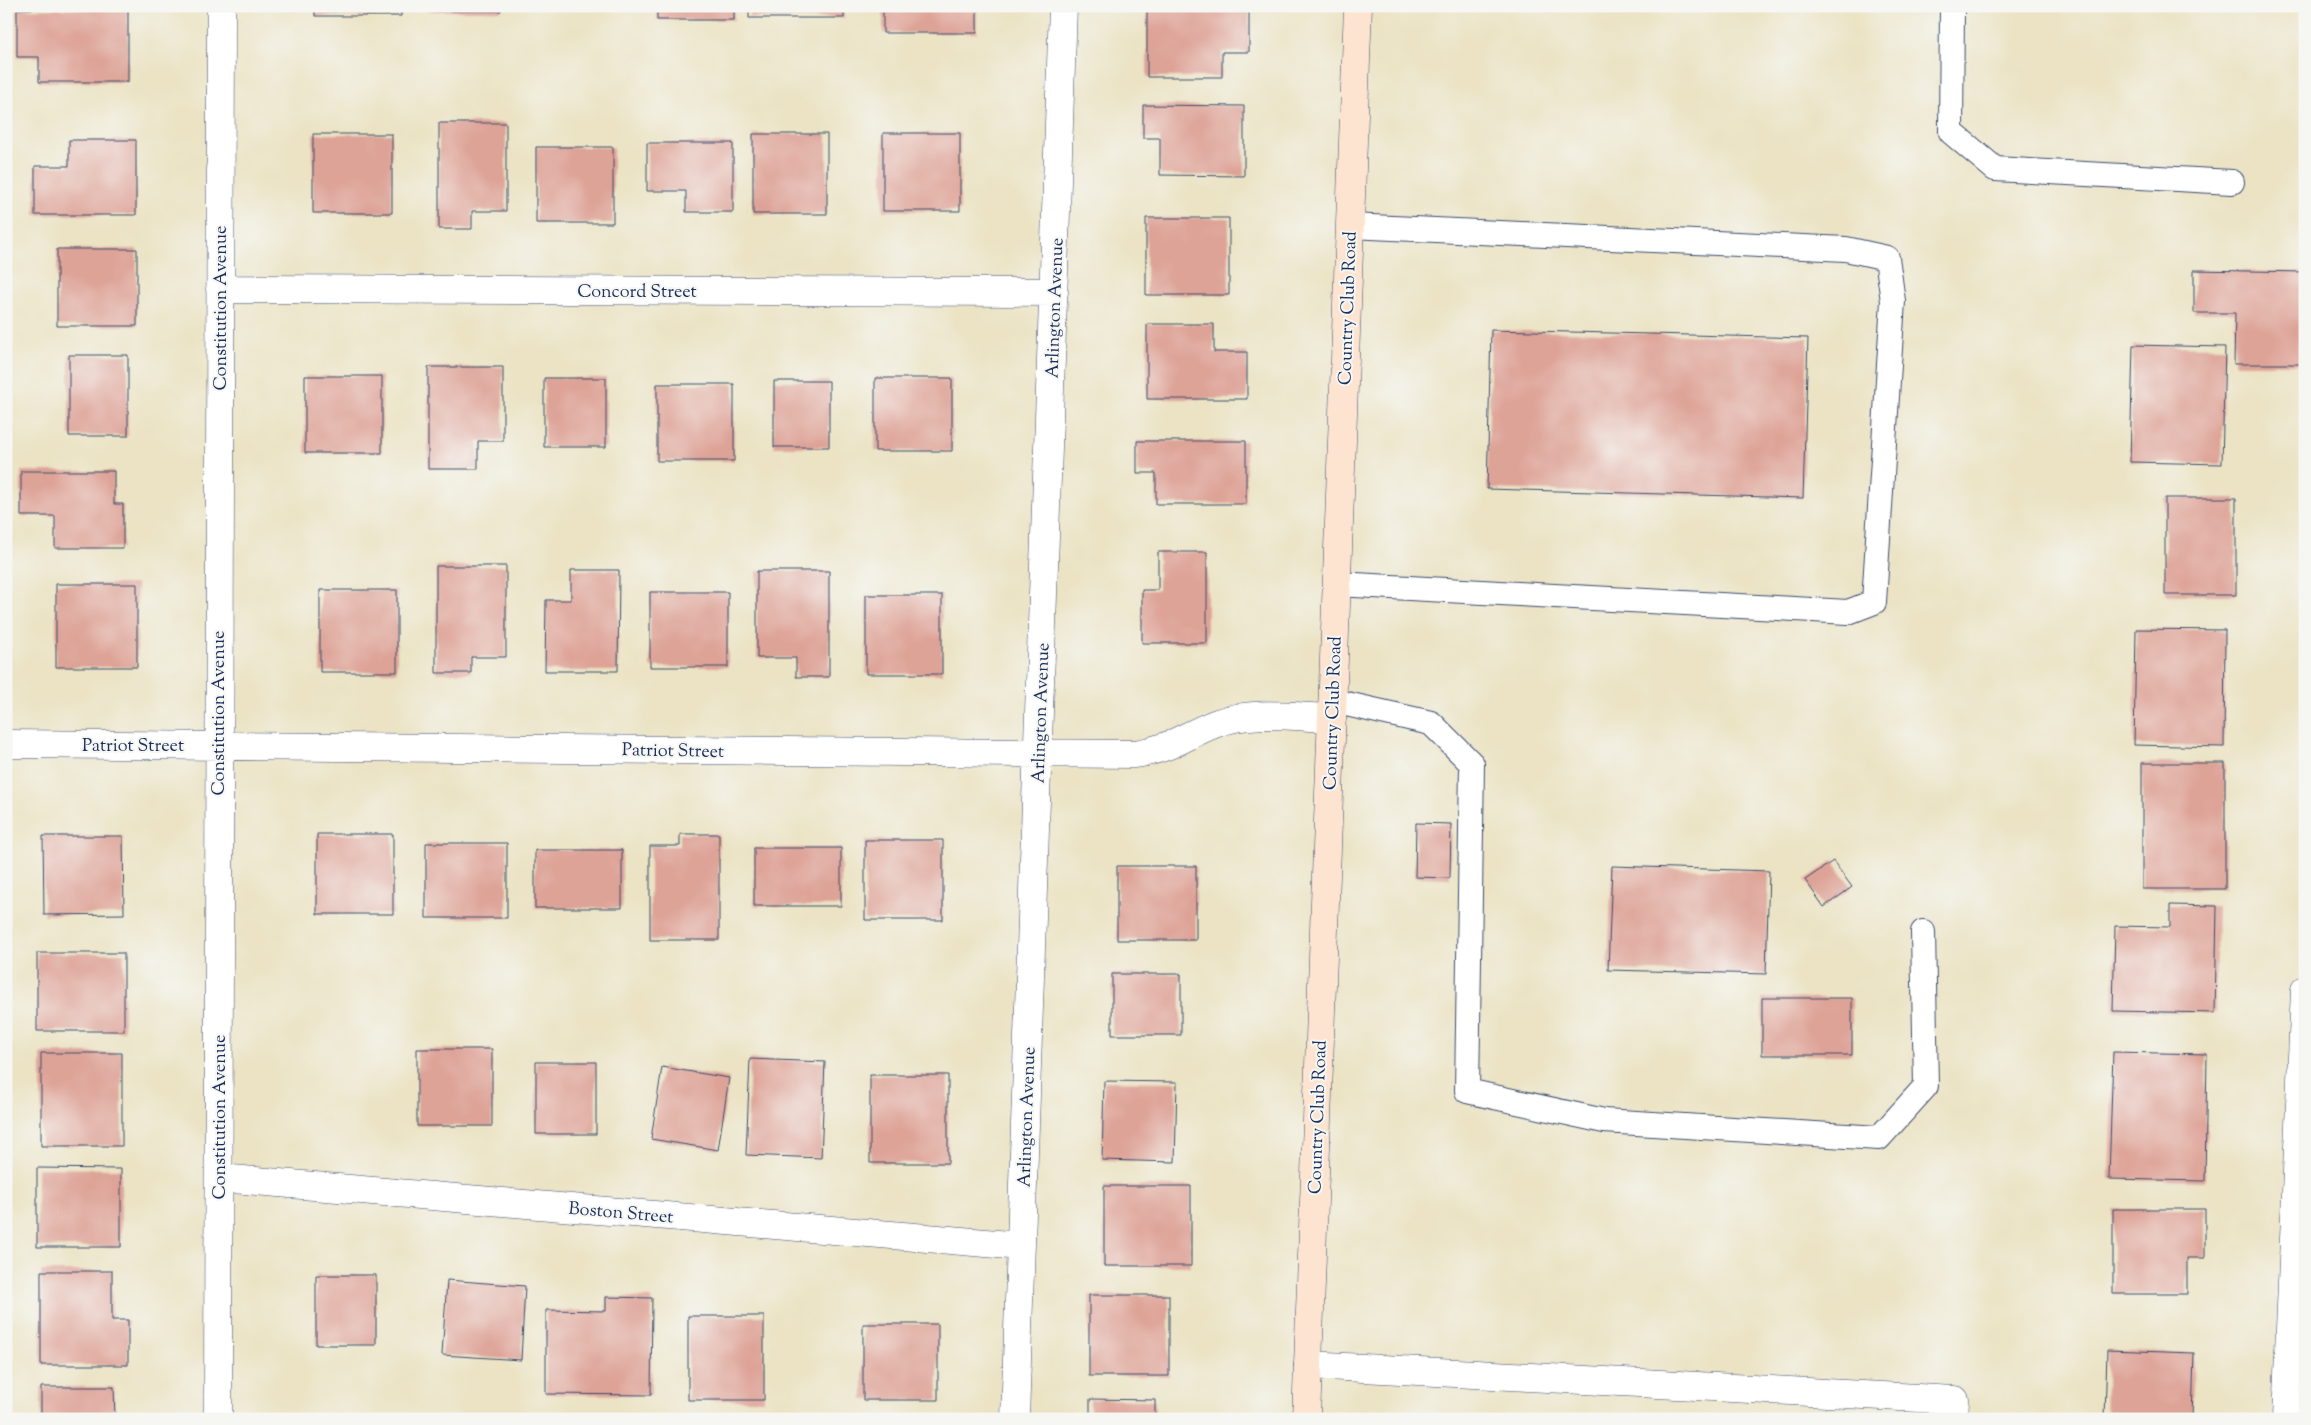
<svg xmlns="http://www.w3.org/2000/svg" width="2311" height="1425" viewBox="0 0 2311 1425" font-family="'Sorts Mill Goudy',serif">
<rect width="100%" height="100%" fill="#f6f6f2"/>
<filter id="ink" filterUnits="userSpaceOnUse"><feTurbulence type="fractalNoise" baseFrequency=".02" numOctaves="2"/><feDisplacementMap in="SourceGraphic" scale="10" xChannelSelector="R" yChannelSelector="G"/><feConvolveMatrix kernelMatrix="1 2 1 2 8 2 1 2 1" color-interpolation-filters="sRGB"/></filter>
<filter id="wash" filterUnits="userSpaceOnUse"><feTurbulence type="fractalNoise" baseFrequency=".0096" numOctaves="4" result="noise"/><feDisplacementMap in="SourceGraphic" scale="20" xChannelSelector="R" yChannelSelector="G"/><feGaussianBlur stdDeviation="1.12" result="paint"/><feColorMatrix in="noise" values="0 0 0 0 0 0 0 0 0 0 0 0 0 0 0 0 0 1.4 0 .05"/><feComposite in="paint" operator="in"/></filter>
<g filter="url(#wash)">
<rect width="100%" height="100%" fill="#ebe3c4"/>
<g id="blocks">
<!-- building -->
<path fill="#dea397" d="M315,6H401V16H315Z
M426,6H501V11H426Z
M657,6H734V20H657Z
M749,6H844V18H749Z
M883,6H977V33H883Z
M1147,6H1249V52H1222V77H1147Z
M17,9H128V82H39V57H17Z
M1143,105L1244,106V176L1160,175V138H1143Z
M439,123H506V211H472V229H439Z
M883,133H960V211H883Z
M313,134H392V213H313Z
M753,134H827V214H753Z
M69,140H136V215H35V166H69Z
M647,143H733V212H686V191H647Z
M536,147H613V223H536Z
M1146,218H1229V295H1146Z
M57,249H137V326H57Z
M2194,270L2305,272V364H2234L2235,313H2194Z
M1147,324H1214V352H1247V399H1147Z
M1491,330L1808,338L1803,498L1487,489Z
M2133,345L2225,347L2222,464L2130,462Z
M69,355H128V436H69Z
M428,367H503V441H478V469H428Z
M305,376H382V453H305Z
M544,378H606V447H544Z
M875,378H952V451H875Z
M774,381H829V447H774Z
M657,384H734V461H657Z
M1137,441H1246V504H1156V473H1137Z
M21,471H114V504H123V548H55V516H21Z
M2165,498H2236V595H2165Z
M1158,552H1207V643H1142V590H1158Z
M436,566H506V657H471V673H436Z
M571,570H619L618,671H545L546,600H571Z
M757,571H829V677H796V658H757Z
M56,584H137V667H56Z
M320,590H397V672H320Z
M650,592H728V667H650Z
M866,595H942V674H866Z
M2136,629L2225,630L2224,747L2134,745Z
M2142,763H2225V889H2142Z
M1416,823L1451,824L1450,878L1415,877Z
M317,834H393V914H317Z
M680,834H719V940H650V846H680Z
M43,836H123L124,914L44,915Z
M865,840H943V920H865Z
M426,843H507V918H426Z
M754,848H841V906H754Z
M535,850H622V908H535Z
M1833,861L1852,887L1824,907L1805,880Z
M1117,866H1196V940H1117Z
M1612,866L1769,871L1766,974L1608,970Z
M2170,905L2217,906L2215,1013L2113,1011L2115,926L2170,927Z
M37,953H124V1031H37Z
M1112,974H1181V1035H1112Z
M1762,998H1852V1055H1762Z
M417,1049H492V1126H417Z
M2113,1052L2207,1054L2205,1181L2109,1179Z
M41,1053H122V1146H41Z
M750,1059L825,1062L821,1158L746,1155Z
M536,1062H596V1134H536Z
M662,1067L729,1078L718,1150L651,1139Z
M870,1075H948V1163H870Z
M1104,1081L1177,1082L1175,1162L1102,1160Z
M37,1168L121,1169V1247H37Z
M1104,1186H1191V1266H1104Z
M2113,1209H2205V1258H2187V1294H2113Z
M41,1271H112V1320H128V1365H41Z
M316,1275H376V1345H316Z
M447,1280L525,1286L521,1360L442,1355Z
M1089,1295H1169V1376H1089Z
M606,1297L652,1298L651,1395L546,1394V1310L606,1311Z
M688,1316H764V1400H688Z
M863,1324H938V1400H863Z
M2107,1350L2194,1353L2192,1419H2105Z
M41,1387H114L115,1419H41Z
M1090,1399L1155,1400V1419H1090Z"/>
</g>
</g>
<g filter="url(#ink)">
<use href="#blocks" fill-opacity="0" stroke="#3a4a6d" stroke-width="1"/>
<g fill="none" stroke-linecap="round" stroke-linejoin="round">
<!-- lane casing -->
<g stroke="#3a4a6d" stroke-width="26">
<path id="lane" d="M1952,6L1951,132L1995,169L2232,182
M1337,584L1848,612L1874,602L1893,301L1887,258L1846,249L1350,226
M1333,701L1431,723L1472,764L1467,1091L1604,1121L1879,1138L1926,1086L1923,932"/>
</g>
<!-- street casing -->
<g stroke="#3a4a6d" stroke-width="29">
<path id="street" d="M220,289L1054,292
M6,744L1135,754C1172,749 1185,735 1217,723C1253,710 1295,717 1332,718
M220,1178L1021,1246
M1308,1365L1955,1400L1954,1419
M218,1419L221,6
M1015,1419L1063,6
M2286,1419L2305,990"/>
</g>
<!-- secondary casing -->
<g stroke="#3a4a6d" stroke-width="29">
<path id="secondary" d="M1306,1419L1358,6"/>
</g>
<!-- lane -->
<use href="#lane" stroke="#fff" stroke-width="24"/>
<!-- street -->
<use href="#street" stroke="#fff" stroke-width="28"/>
<!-- secondary -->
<use href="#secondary" stroke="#fde4d1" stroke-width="28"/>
</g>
</g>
<g text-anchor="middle" stroke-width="4" stroke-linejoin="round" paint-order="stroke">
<!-- street labels -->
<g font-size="18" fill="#1b2f5e" stroke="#f6f6f2">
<text x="637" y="297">Concord Street</text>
<text transform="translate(220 308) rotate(-90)" y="6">Constitution Avenue</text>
<text transform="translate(1054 308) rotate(-88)" y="6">Arlington Avenue</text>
<text transform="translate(1347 308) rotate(-88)" y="6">Country Club Road</text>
<text transform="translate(218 713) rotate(-90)" y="6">Constitution Avenue</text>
<text transform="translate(1040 713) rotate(-88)" y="6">Arlington Avenue</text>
<text transform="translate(1332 713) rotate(-88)" y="6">Country Club Road</text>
<text x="133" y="751">Patriot Street</text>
<text transform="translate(673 750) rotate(1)" y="6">Patriot Street</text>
<text transform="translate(219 1117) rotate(-90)" y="6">Constitution Avenue</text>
<text transform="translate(1026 1117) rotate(-88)" y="6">Arlington Avenue</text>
<text transform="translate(1317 1117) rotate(-88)" y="6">Country Club Road</text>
<text transform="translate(621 1212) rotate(5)" y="6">Boston Street</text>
</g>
</g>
<!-- margin -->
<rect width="2311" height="1425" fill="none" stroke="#f6f6f2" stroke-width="25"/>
</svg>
